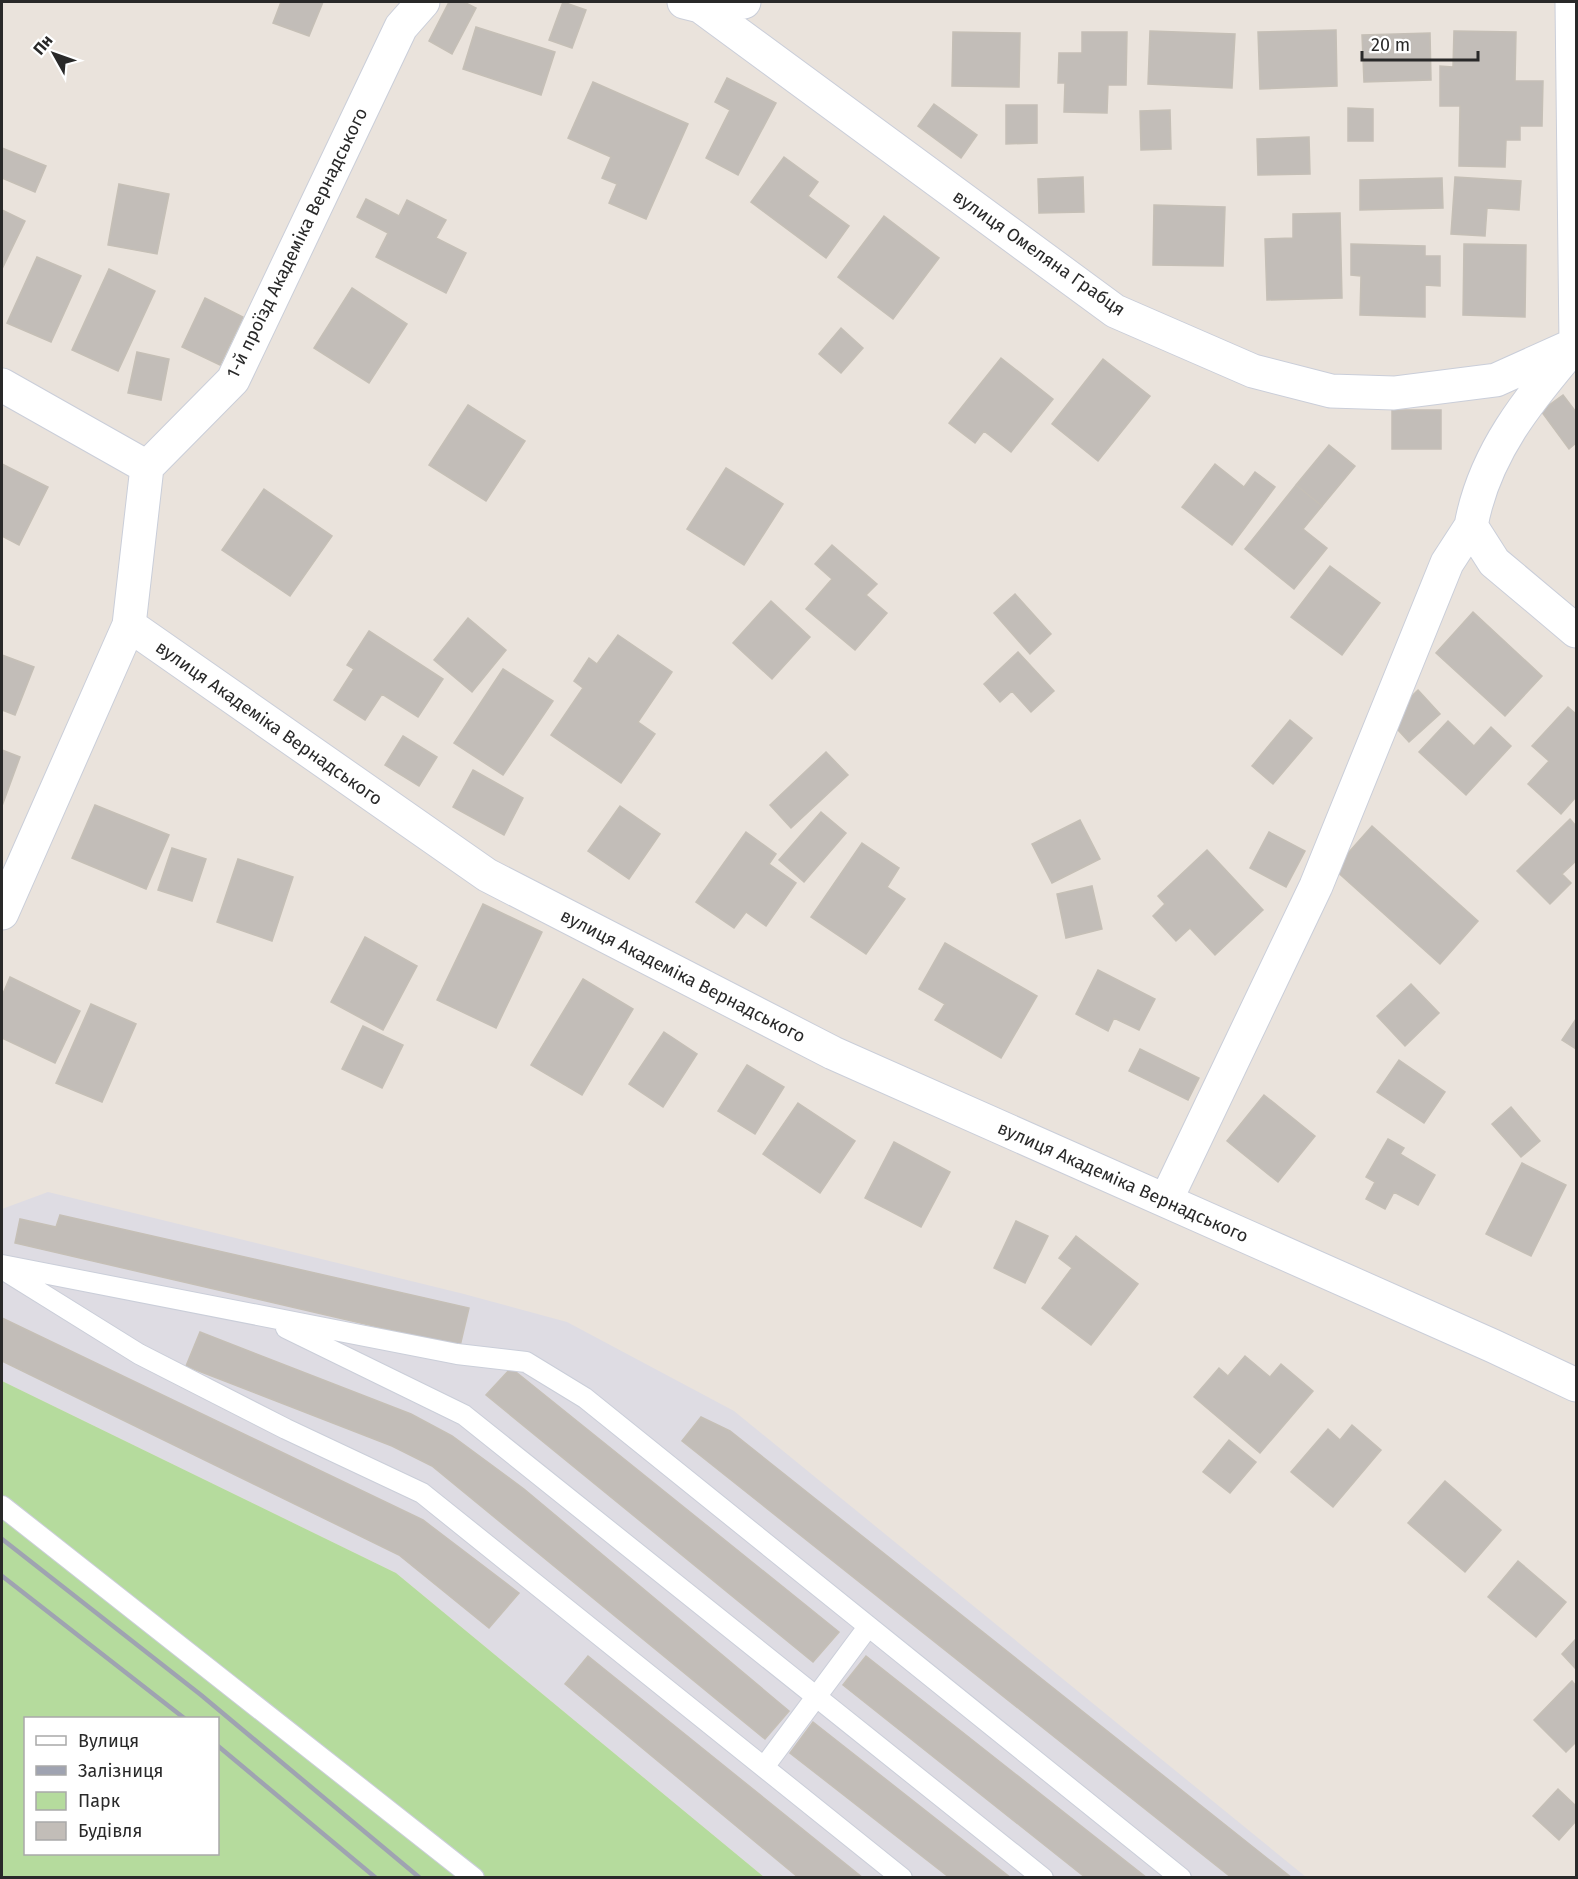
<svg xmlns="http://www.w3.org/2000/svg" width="1578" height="1879" viewBox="0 0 1578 1879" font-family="'Fira Sans',sans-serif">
<rect width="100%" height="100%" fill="#eae3dc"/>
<!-- industrial -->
<path fill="#dedce3" d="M48,1192L464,1294L567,1322L734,1411L1306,1877H764L396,1573L2,1381V1209Z"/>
<!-- green -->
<path fill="#b5db9d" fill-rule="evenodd" d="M2,1381L396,1573L764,1877H2ZM26,1718H218V1854H26Z"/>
<!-- building -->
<path fill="#c2bdb8" stroke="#c5bfb6" stroke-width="1.5" d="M281,2H323L309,36L273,23Z
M449,2H464L476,8L452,54L429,41Z
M563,2L586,10L572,48L549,40Z
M476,27L555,52L541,95L463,69Z
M1336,30L1337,86L1260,89L1258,32Z
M1150,31L1235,34L1232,88L1148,84Z
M1454,31L1516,32L1515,81H1543L1542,126H1520V140H1506L1505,167L1459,166L1460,106H1440V66L1453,67Z
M953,32L1020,33L1019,87L952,86Z
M1082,32H1127L1126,85H1108L1107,113L1064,112L1065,83H1058L1059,53H1082Z
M1430,33L1431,80L1364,82L1362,35Z
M727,78L776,103L738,175L706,158L730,110L715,102Z
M593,82L688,124L646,219L609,203L617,184L602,178L611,157L568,138Z
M934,104L977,135L961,158L918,126Z
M1006,105H1037V143L1006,144Z
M1348,108L1373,109V141H1348Z
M1170,110L1171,149L1141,150L1140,111Z
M1309,137L1310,174L1258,175L1257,139Z
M2,148L46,166L35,192L2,178Z
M784,157L818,182L808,196L849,226L826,258L751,202Z
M1083,177L1084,212L1039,213L1038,179Z
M1455,177L1521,181L1519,210L1487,208L1485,236L1451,234Z
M1442,178L1443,208L1360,210V180Z
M119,184L169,194L157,254L108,245Z
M366,199L399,216L407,200L446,220L436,238L466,253L446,293L376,257L388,233L357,217Z
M1154,205L1225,207L1223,266L1153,265Z
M2,210L25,221L2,269Z
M1340,213L1342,298L1267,300L1265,239L1293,238V214Z
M884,216L939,258L893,319L838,277Z
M1351,244L1425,246V256H1440V286L1425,285V317L1360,315L1361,276L1351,275Z
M1464,244L1526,245L1525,317L1463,315Z
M37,257L81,276L51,342L7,323Z
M109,269L155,291L118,371L72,350Z
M352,288L407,324L369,383L314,348Z
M205,298L243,317L220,365L182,347Z
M841,328L863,348L841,373L819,354Z
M137,352L169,359L161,400L128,393Z
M1001,358L1053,399L1011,452L984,431L975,443L949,423Z
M1103,359L1150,396L1098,461L1052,424Z
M1563,395L1576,412V443L1569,449L1541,411Z
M468,405L525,441L486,501L429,465Z
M1392,410H1441V449H1392Z
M1329,445L1355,466L1322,506L1296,485Z
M2,464L48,487L19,545L2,536Z
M1215,464L1244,487L1255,472L1275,487L1232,545L1182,507Z
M726,468L783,504L744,565L687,529Z
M1296,485L1322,506L1303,529L1327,548L1294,589L1245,549Z
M264,489L332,536L290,596L222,550Z
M832,545L877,584L866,595L887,613L855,650L806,609L832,579L815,564Z
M1330,566L1380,603L1342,655L1291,617Z
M1015,594L1051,634L1030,654L994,613Z
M771,601L810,637L772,679L733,643Z
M1473,612L1542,676L1505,716L1436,653Z
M468,618L506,650L472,692L434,660Z
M369,631L443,679L418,717L382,694L365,720L334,700L354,669L347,665Z
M618,635L672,672L638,722L655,734L621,783L551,735L583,688L574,681L589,658L597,664Z
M1018,652L1054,691L1031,712L1012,691L1000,702L984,684Z
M2,655L34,667L15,715L2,710Z
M503,669L553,701L503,775L454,743Z
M1418,690L1440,714L1409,742L1388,719Z
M1568,707L1576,714V797L1561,814L1528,784L1549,761L1532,746Z
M1290,720L1312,738L1273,784L1252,766Z
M1448,721L1474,746L1491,727L1511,746L1466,795L1419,752Z
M403,736L437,757L419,786L385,765Z
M2,750L20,757L2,806Z
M826,752L848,775L791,828L770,805Z
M473,770L523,798L504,835L453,807Z
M95,805L169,835L146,889L72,858Z
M620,806L660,834L629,879L588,851Z
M821,812L846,833L804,882L779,860Z
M1570,819L1576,826V861L1562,874L1571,883L1550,904L1517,871Z
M1080,820L1100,859L1052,883L1032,844Z
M1372,826L1478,921L1440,964L1334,869Z
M746,832L776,854L769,864L796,883L766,926L746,912L734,928L696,902Z
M1269,832L1305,851L1286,887L1250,868Z
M862,843L899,868L887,887L905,899L866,954L811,917Z
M172,848L206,859L192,901L158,890Z
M1207,850L1263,910L1215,955L1190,928L1176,941L1153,916L1165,904L1158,896Z
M238,859L293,877L272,941L217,922Z
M1092,886L1102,929L1066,938L1057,894Z
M483,904L542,932L496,1028L437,1000Z
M365,937L417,966L383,1030L331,1002Z
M945,943L1037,996L1001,1058L935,1020L945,1004L919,989Z
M1098,970L1155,999L1139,1030L1114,1018L1108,1031L1076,1014Z
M10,977L80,1011L55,1063L2,1038V996Z
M583,979L633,1009L582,1095L531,1065Z
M1411,984L1439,1013L1405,1046L1377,1016Z
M91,1004L136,1024L102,1102L56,1083Z
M1576,1019V1049L1562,1040Z
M363,1026L403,1045L382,1088L342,1069Z
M664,1032L697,1054L663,1107L629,1084Z
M1140,1049L1199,1078L1188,1100L1129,1071Z
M1399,1060L1445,1092L1424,1123L1377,1092Z
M747,1065L784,1087L755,1134L718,1111Z
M1264,1095L1315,1136L1278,1182L1227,1141Z
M798,1103L855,1141L820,1193L763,1154Z
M1511,1107L1540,1141L1521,1157L1492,1124Z
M1388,1139L1404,1148L1400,1154L1435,1175L1418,1205L1394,1192L1385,1209L1366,1199L1375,1182L1366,1177Z
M894,1142L950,1172L921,1227L865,1198Z
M1522,1163L1566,1185L1531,1256L1486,1234Z
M60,1215L469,1308L460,1346L15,1243L20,1219L56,1227Z
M1016,1221L1048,1236L1025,1283L994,1268Z
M1076,1236L1138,1284L1091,1345L1042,1308L1072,1268L1059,1258Z
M2,1318L423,1520L519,1593L489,1628L399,1555L2,1361Z
M200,1332L411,1414L452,1436L524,1489L789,1711L765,1739L432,1466L392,1446L186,1366Z
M1245,1356L1270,1377L1281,1364L1313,1391L1260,1453L1194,1397L1219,1368L1228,1376Z
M511,1368L839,1632L813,1662L486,1395Z
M701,1417L730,1431L1292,1878H1232L682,1441Z
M1352,1425L1381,1450L1333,1507L1291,1472L1328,1429L1340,1440Z
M1229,1440L1256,1462L1230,1493L1203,1472Z
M1445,1481L1501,1530L1465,1572L1408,1523Z
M1518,1561L1566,1602L1536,1637L1488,1597Z
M1576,1639V1669L1562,1654Z
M588,1656L863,1878H799L565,1684Z
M866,1656L1147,1878H1086L843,1685Z
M1572,1681L1576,1686V1742L1566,1752L1534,1720Z
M813,1722L1011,1878H950L790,1753Z
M1558,1789L1576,1806V1821L1559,1840L1533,1816Z"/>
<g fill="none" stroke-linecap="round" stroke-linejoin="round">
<!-- lane casing -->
<g stroke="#caced9" stroke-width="22">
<path id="lane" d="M2,1265L457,1354L526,1362L585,1398L1181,1878
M4,1270L139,1354L286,1429L422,1493L902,1878
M286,1328L464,1415L1043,1878
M2,1506L474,1878
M764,1767L868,1627"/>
</g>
<!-- street casing -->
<g stroke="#caced9" stroke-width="35">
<path id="street" d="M684,2L700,6L1115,311L1253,371L1331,391L1394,393L1496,380L1576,344
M1572,2L1576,344C1529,399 1484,453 1471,526L1494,562L1576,631
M700,6L744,2
M2,385L147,467L129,625L487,875L833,1053L1493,1346L1576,1385
M147,467L233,380L401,27L423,2
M2,913L129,625
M1166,1200L1316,886L1447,563L1471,526"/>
</g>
<!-- lane -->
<use href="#lane" stroke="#fff" stroke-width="20"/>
<!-- street -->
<use href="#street" stroke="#fff" stroke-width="33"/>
<!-- rail -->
<path stroke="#9fa3b1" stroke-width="4.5" d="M2,1539L201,1695L420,1878
M2,1576L184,1718
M218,1746L376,1878"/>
</g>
<g text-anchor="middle" stroke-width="4.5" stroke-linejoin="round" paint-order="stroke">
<!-- street labels -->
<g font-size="18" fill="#292929" stroke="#fff">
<text transform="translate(297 243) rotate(-64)" y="6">1-й проїзд Академіка Вернадського</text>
<text transform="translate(1039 253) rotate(35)" y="6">вулиця Омеляна Грабця</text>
<text transform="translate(269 723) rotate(35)" y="6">вулиця Академіка Вернадського</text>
<text transform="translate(683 976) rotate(27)" y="6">вулиця Академіка Вернадського</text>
<text transform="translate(1123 1182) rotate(24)" y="6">вулиця Академіка Вернадського</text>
</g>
</g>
<!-- border -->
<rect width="1578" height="1879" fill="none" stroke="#292929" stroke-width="6"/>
<!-- legend -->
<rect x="24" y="1717" width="195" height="138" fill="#ffffff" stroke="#a9a9a9" stroke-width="1.5"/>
<rect x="36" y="1736" width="30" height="9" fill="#ffffff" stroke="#a9a9a9" stroke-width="1.5"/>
<text x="78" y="1747" font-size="18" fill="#292929">Вулиця</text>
<rect x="36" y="1766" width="30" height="9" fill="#9fa3b1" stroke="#a9a9a9" stroke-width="1.5"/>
<text x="78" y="1777" font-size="18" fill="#292929">Залізниця</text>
<rect x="36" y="1792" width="30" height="18" fill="#b5db9d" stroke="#a9a9a9" stroke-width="1.5"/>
<text x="78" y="1807" font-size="18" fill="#292929">Парк</text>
<rect x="36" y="1822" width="30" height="18" fill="#c2bdb8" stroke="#a9a9a9" stroke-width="1.5"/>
<text x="78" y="1837" font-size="18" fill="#292929">Будівля</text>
<!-- north arrow -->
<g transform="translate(54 54) rotate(310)" stroke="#ffffff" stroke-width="4.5" paint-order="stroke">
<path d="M0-4.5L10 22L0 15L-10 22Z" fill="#292929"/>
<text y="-9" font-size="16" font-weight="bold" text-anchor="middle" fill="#292929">Пн</text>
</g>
<!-- scale -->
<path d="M1362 51v9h116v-9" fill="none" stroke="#292929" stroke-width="3"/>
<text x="1371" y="51" font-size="18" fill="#292929" stroke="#ffffff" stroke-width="4.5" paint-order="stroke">20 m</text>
</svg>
